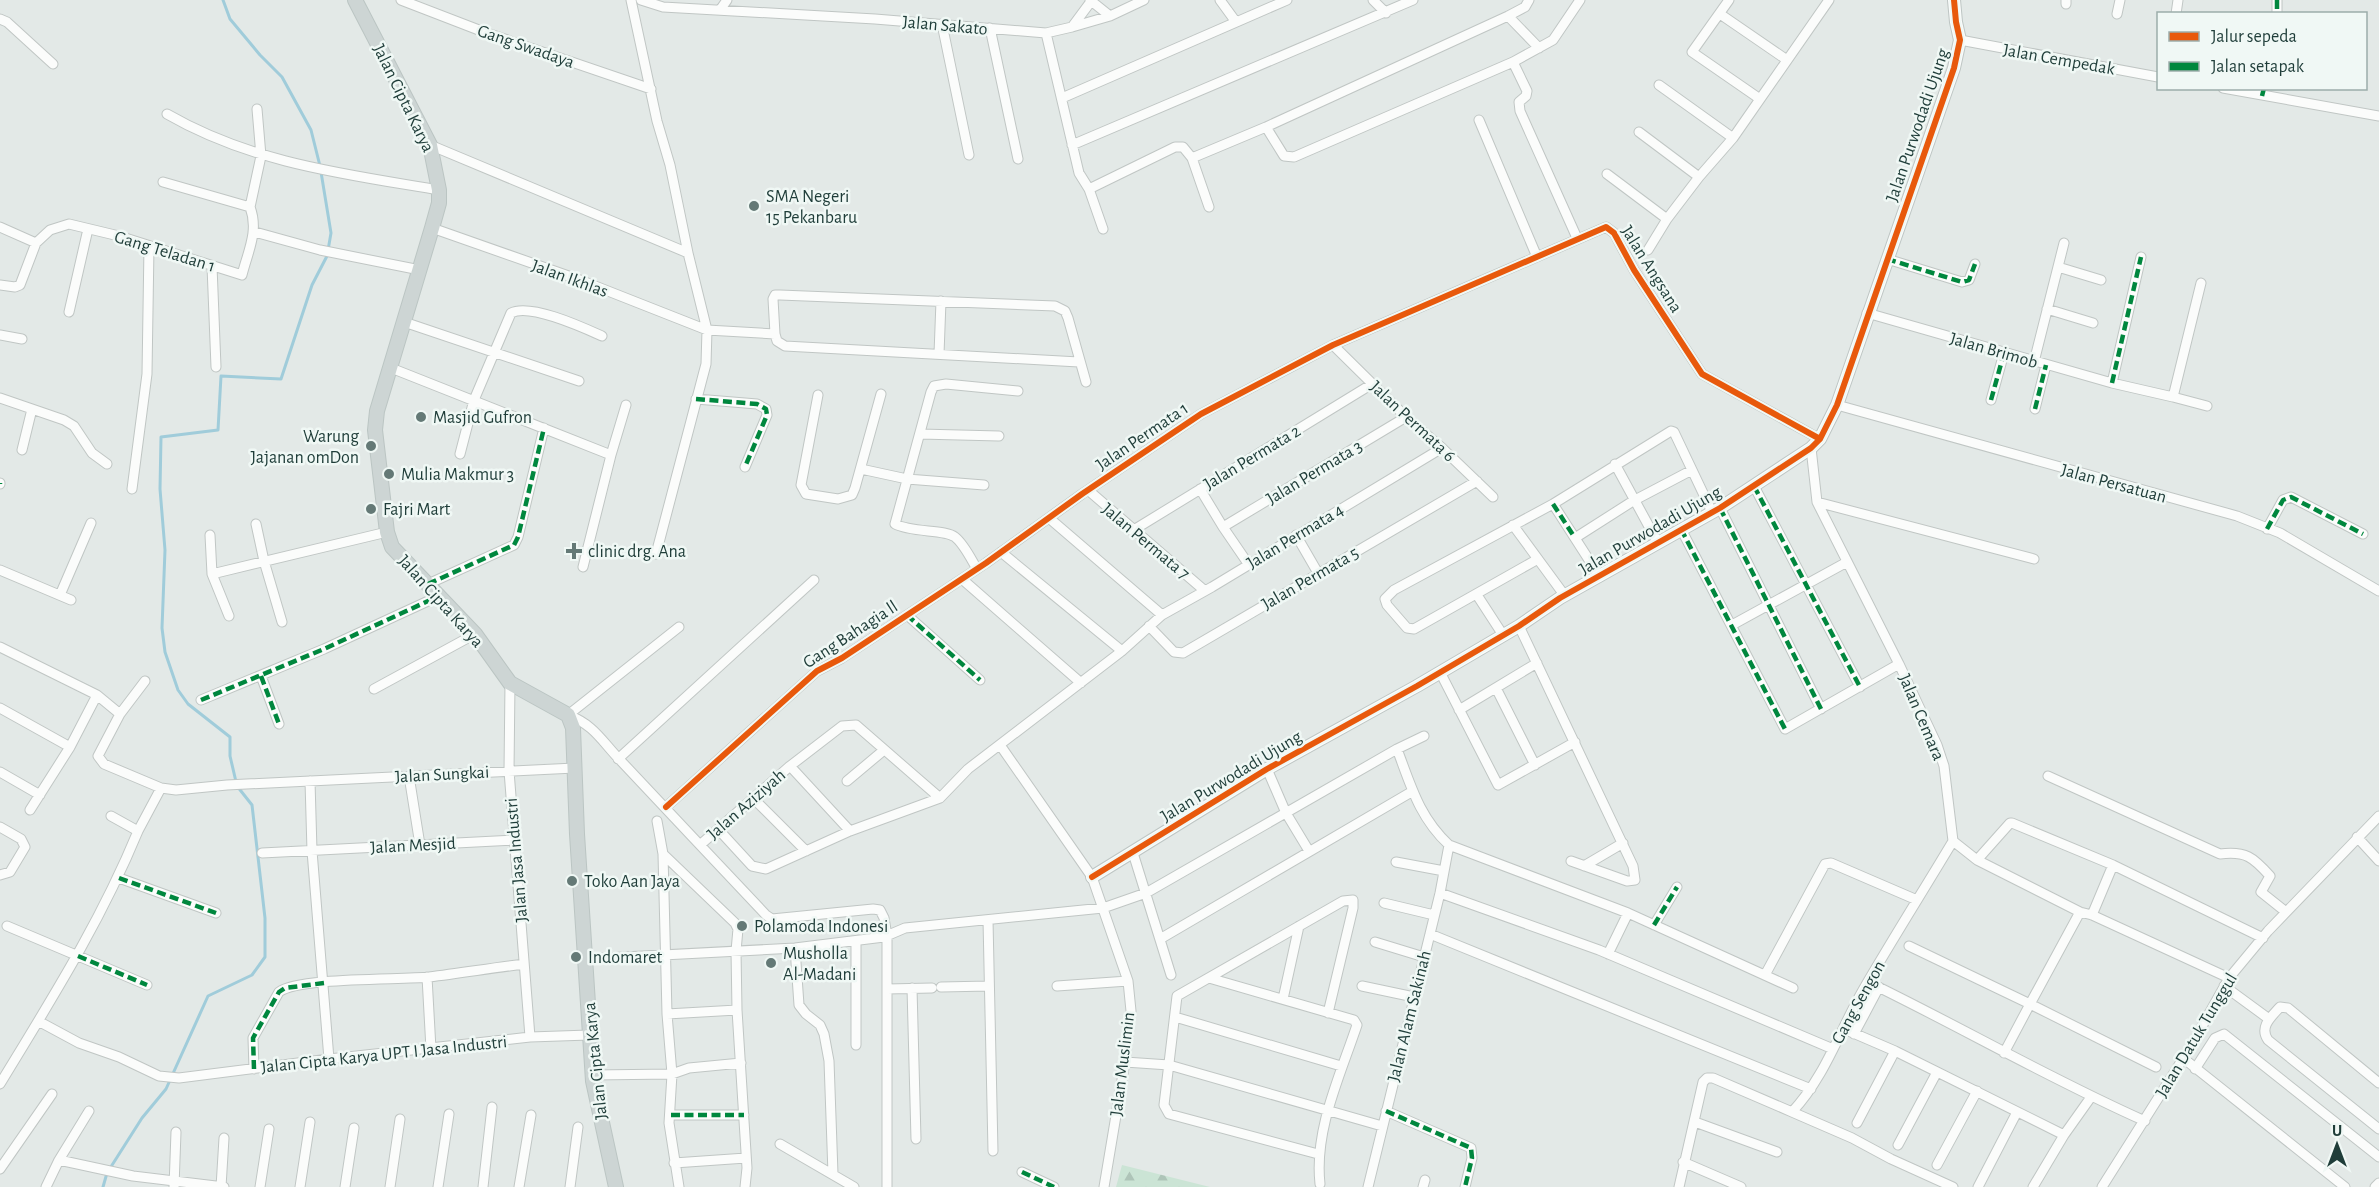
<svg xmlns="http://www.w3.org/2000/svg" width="2379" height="1187" viewBox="0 0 2379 1187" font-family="'Alegreya Sans',sans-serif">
<defs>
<pattern id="forest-firs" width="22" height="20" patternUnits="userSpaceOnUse" patternTransform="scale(1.5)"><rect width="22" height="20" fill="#cbe4d5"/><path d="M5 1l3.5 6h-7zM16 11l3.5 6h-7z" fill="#aec4b8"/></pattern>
</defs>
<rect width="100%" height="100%" fill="#e3e9e7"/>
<!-- forest -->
<path fill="url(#forest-firs)" d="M1122,1165L1210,1187H1116Z"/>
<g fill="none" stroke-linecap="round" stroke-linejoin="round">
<!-- stream -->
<path stroke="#a0ccda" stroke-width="3" d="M223,0L230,19L260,55L282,77L311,130L320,166
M103,1187L107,1173L142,1118L166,1089L208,996L252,975L265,957V918L252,805L237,786L230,756V737L188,704L178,690L165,652L162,628L165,550L160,489L161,437L218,430L221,376L281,379L312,285L327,256L331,233L321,172"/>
<!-- street casing -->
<g stroke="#c0c6c4" stroke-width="11">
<path id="street" d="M401,0L484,32L651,89
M631,0L657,121L670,165L688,253
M641,0L663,7L875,19L1046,33L1079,173L1089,189L1103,229
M1090,0L1110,16
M1220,0L1236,22
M1373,0L1386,13
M1729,0L1692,52L1760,99
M2277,0V14
M2066,4V0
M720,10L727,0
M1720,14L1787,60
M2117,14L2120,0
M2176,14L2178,0
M1508,16L1539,48
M0,19L7,22L53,64
M942,24L969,155
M1072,27L1110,16L1144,0
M990,28L1018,159
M1046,33L1072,27L1092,0
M1960,40L2158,77
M1513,62L1527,91L1526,96L1519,102L1520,111L1577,238
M1659,85L1733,138
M2223,88L2379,116
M1062,98L1287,0
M167,114C252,163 344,174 439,190
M1479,120L1537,257
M1266,127L1284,156L1294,157L1513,62L1553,40L1580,0
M1639,132L1699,177
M430,145L688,253L707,330L706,364L656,554
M1072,145L1413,0
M1192,158L1209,207
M1607,174L1667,219L1699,177L1733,138L1829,0
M1089,189L1175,147H1183L1192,158L1266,127L1508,16L1525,7L1529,0
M250,207L261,156L257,109
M0,227L36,243
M432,228L580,280L707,330L775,334L777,341L785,346L1079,362
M255,232L320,250L420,270
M1648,250L1667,219
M1887,259L1962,282L1969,280L1975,264
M212,266L216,367
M2058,267L2101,280
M0,285L15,287L20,285L36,243L50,230L69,224L119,236L242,275C248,251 259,231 250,207L163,182
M2047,309L2093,323
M69,312L88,229
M1867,313L2112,383L2173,397L2201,283
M404,322L579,381
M775,334L773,299L775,295H780L1055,306L1065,311L1068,318L1086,382
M0,335L22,339
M1333,345L1406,417L1442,448L1493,497
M939,354L941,301
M2034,362L2064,243
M391,368L611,455L583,567
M2112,383L2141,257
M818,395L801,485L806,494L838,499L852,495L855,488L881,394
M2173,397L2207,406
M0,398L64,420L74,426L92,453L107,464
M696,399L757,404L766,409L767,415L745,467
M1991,400L2004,353
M1837,405L2237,516L2280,533L2379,591
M2035,409L2046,365
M920,434L999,436
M1811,448L1817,502L1899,664L1937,745L1944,766L1953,841L1977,860L2080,912L2092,915L2229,978
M22,450L32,409
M460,454L474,400L511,313C530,303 582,327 602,336
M611,455L626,405
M1615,464L1658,543
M861,469L907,479L984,485
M0,484V483
M1754,486L1860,687
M132,489L147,374L149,246
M1200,489L1223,527L1249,565
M1088,490L1205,591
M1817,502L2034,559
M1553,504L1600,577
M1720,508L1821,709
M1049,518L1162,615
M256,524L264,561L282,622
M1513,525L1565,596
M1223,527L1406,417
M1681,529L1785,729L1899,664
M2267,529L2283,500L2291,497L2363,534
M1132,531L1372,384
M210,535L212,574L229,616
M1296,535L1318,573
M1575,538L1633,501L1692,470
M1001,552L1122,651
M1538,559L1414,629L1407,628L1387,605L1385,599L1394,590L1553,504L1671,431L1674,432L1712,512
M977,569C971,559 964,544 955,537C945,529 912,533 895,524L931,392L934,386L946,384L1018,391
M0,570L71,600
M212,574L387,532
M962,579L1081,683
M428,584L514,545L518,537L544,428
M60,595L91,523
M1477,595L1503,635
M907,615L980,680
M1732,625L1847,562
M1149,626L1174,652L1183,653L1477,481
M1519,626L1633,866L1635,880L1627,881L1571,861
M679,627L568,715C594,725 601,740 620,760C646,788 673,816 700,845L790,766L842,726L856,725L940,798
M0,647L97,695L70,747L30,810
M1440,672L1498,785L1575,742
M261,676L279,724
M145,681L120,714L98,756L104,764L161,788L176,790L227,785L575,768
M510,683L509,771L530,1037
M1496,688L1535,765
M374,689L475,634
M97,695L120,714
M201,700L324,649L439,596
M0,708L70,747
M1459,710L1537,663
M1000,745L1092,877L1128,981L1131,1011L1125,1062L1104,1187
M1397,749C1411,786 1419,817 1449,845L1628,913L1793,988
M618,759L814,580
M790,766L850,831
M1267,769L1286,813L1309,851
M0,772L40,795
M409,776L420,845
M2048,776L2220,854C2246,851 2253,857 2270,876L2261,892L2286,912
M310,781L312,851L329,1059
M847,781L884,750
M753,798L806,851
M666,807L817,671L842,658L986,563L1082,494L1201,414L1333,345L1606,227L1614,233L1634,270L1702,374L1820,439
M657,821L663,854L735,923L738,929L736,951L737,1010L747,1168L745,1187
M0,827L21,839L25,847L10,872L0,875
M718,829L752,866L766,869L850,831L940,798L968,769L1122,651L1162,615L1212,587L1442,448
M138,831L161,788
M2357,837L2379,861
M700,845L766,915L772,919L873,909L880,910L884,918L887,936V1187
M262,853L515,840
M1133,853L1171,975
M663,854L667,1014L672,1074L669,1123L679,1187
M1977,860L2010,823H2012L2113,865L2263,938
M1396,862L1444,871
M1584,866L1623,843
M119,878L216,913
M1440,893L1599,950L1833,1049
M1384,903L1434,915
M2080,912L2030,1004L2156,1067
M2092,915L2113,865
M988,920L993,1151
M1654,925L1677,887
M7,926L147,985
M1430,934L1811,1089
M1160,939L1413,791
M856,941V1045
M1375,942L1424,957
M1909,946L2030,1004L2004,1053
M795,948L799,1005L806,1014L820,1025L824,1034L829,1061L833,1174
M1608,954L1628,913
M586,959L795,948L884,937L905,928L1103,908L1146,893L1397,749L1424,736
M1765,975L1825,864L1831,863L1917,900
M427,977L431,1049
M1209,978L1354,1020L1357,1025C1340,1076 1314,1130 1320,1184
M1868,982C1961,1027 2050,1079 2145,1121
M1057,986L1128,981
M1362,986L1414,997
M2224,986L2269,1019
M941,987L989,986
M912,988L916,1139
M887,989L932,988
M1283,999L1299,926
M667,1014L737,1010
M1175,1017L1341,1066
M40,1022L79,1043L119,1057L159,1076L179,1078L329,1059L530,1037L589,1035
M1844,1029L1895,1051L2064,1135
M1854,1034L1879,987
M2183,1058L2345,1187
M1125,1062L1169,1065L1382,1126
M254,1069L253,1038L279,992C298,977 399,980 429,977C461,973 492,968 524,964
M2195,1069L2215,1038L2224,1034L2379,1157
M593,1075L672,1074L689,1068L741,1063
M2379,1083L2288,1008L2280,1007C2271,1017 2259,1027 2268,1040L2379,1129
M0,1084C51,1000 100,923 138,831L111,816
M1386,1111L1471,1148L1472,1158L1465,1187
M1792,1112L1852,1138L1891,1159L1953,1187
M671,1115H744
M1695,1122L1777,1152
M1857,1123L1895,1051
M780,1144L854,1187
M1898,1145L1937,1072
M1318,1154L1169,1114L1164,1105L1177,996L1343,901L1353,900V908L1328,1013
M59,1160L133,1176L224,1187
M1683,1162L1741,1187
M674,1163L746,1158
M1937,1165L1977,1091
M0,1169L52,1094
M1022,1172L1054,1187
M46,1187L59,1160L89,1111
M174,1187L176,1132
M221,1187L224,1138
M260,1187L269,1129
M300,1187L310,1122
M345,1187L354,1128
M390,1187L400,1119
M438,1187L449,1114
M483,1187L492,1107
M519,1187L531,1115
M570,1187L578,1127
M1368,1187L1440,893L1449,845
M1423,1187L1425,1180
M1679,1187L1703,1082L1707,1078H1713L1792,1112C1825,1077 1840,1030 1863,990C1892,940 1923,891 1953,841
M1978,1187L2017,1112
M2033,1187L2064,1135L2091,1097
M2102,1187L2191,1046L2229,978L2268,931L2379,816
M2375,1187L2379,1183"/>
</g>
<!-- secondary casing -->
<g stroke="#bec6c4" stroke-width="14">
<path id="secondary" d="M1092,877L1267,769L1417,686L1519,626L1560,598L1720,508L1811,448L1820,439L1837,405L1954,68L1960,40L1956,22L1954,0"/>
</g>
<!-- primary casing -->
<g stroke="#bbc5c3" stroke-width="16">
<path id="primary" d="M355,0L430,145L439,190V203L432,228L377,411L375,430L387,532L392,547L475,634L510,683L568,715L573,728L577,834L593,1081L616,1187"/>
</g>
<!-- street -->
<use href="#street" stroke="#fbfcfb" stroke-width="9"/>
<!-- secondary -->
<use href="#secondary" stroke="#fbfcfb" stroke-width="12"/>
<!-- primary -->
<use href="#primary" stroke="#cdd5d4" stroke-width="14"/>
<!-- quiet -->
<path stroke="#00873e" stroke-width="4.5" stroke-dasharray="9 4.5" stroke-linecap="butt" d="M2277,0V14
M2262,96L2264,88
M1887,259L1962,282L1969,280L1975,264
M2112,383L2141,257
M696,399L757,404L766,409L767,415L745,467
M1991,400L2004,353
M2035,409L2046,365
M0,484V483
M1754,486L1860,687
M1553,504L1575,538
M1720,508L1821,709
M1681,529L1785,729
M2267,529L2283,500L2291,497L2363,534
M428,584L514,545L518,537L544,428
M907,615L980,680
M261,676L279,724
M201,700L324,649L439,596
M119,878L216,913
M1654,925L1677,887
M78,956L147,985
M254,1069L253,1038L279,992L285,988L324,983
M1386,1111L1471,1148L1472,1158L1465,1187
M671,1115H744
M1022,1172L1054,1187"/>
<!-- cycleway casing -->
<g stroke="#f0f8f5" stroke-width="10">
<path id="cycleway" d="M666,807L817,671L842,658L986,563L1082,494L1201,414L1333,345L1606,227L1614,233L1634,270L1702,374L1820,439
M1092,877L1267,769L1417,686L1519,626L1560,598L1720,508L1811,448L1820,439L1837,405L1954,68L1960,40L1956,22L1954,0"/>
</g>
<!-- cycleway -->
<use href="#cycleway" stroke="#e8590c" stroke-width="6"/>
</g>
<!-- markers -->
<g fill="#647976" stroke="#f0f8f5" stroke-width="2">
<circle cx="754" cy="206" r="6"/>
<circle cx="421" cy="417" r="6"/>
<circle cx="371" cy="446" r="6"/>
<circle cx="389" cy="474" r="6"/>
<circle cx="371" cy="509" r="6"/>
<path d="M571 542h6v6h6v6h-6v6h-6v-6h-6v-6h6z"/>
<circle cx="572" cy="881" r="6"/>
<circle cx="742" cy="926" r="6"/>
<circle cx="576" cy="957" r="6"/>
<circle cx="771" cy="963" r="6"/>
</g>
<g text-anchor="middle" stroke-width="5" stroke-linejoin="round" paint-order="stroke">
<!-- street labels -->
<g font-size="18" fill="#1f3d39" stroke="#f0f8f5">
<text transform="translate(945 25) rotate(5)" y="6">Jalan Sakato</text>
<text transform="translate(526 46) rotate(19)" y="6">Gang Swadaya</text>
<text transform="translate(2059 59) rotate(10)" y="6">Jalan Cempedak</text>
<text transform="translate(404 98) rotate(64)" y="6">Jalan Cipta Karya</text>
<text transform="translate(1917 125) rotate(-71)" y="6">Jalan Purwodadi Ujung</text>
<text transform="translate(165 251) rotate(17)" y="6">Gang Teladan 1</text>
<text transform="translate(1652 269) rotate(58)" y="6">Jalan Angsana</text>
<text transform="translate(570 278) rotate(20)" y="6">Jalan Ikhlas</text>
<text transform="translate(1994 350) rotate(16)" y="6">Jalan Brimob</text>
<text transform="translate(1413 421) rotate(43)" y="6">Jalan Permata 6</text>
<text transform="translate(1142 436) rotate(-34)" y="6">Jalan Permata 1</text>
<text transform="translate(1252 457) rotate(-31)" y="6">Jalan Permata 2</text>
<text transform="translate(1314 472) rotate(-31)" y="6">Jalan Permata 3</text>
<text transform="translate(2114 483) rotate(15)" y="6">Jalan Persatuan</text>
<text transform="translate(1650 530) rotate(-30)" y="6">Jalan Purwodadi Ujung</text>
<text transform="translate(1295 536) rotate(-31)" y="6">Jalan Permata 4</text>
<text transform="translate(1146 541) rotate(40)" y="6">Jalan Permata 7</text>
<text transform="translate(1310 578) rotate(-30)" y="6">Jalan Permata 5</text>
<text transform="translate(441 601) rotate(48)" y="6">Jalan Cipta Karya</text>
<text transform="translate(850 634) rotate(-33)" y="6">Gang Bahagia ll</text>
<text transform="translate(1922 717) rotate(67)" y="6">Jalan Cemara</text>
<text transform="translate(442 774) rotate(-3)" y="6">Jalan Sungkai</text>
<text transform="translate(1231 776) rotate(-31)" y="6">Jalan Purwodadi Ujung</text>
<text transform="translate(746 804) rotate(-41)" y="6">Jalan Aziziyah</text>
<text transform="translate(413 845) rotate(-3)" y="6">Jalan Mesjid</text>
<text transform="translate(516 860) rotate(-95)" y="6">Jalan Jasa Industri</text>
<text transform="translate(1858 1002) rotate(-61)" y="6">Gang Sengon</text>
<text transform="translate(1409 1016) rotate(-76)" y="6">Jalan Alam Sakinah</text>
<text transform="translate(2196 1035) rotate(-59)" y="6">Jalan Datuk Tunggul</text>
<text transform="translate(384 1054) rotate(-6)" y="6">Jalan Cipta Karya UPT I Jasa Industri</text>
<text transform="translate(595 1061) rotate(-96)" y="6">Jalan Cipta Karya</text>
<text transform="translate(1122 1064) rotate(-83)" y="6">Jalan Muslimin</text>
</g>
<!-- poi labels -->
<g font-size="18" fill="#1f3d39" stroke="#f0f8f5" text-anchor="start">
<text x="766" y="202">SMA Negeri<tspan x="766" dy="21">15 Pekanbaru</tspan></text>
<text x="433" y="423">Masjid Gufron</text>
<text x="359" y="442" text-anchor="end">Warung<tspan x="359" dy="21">Jajanan omDon</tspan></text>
<text x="401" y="480">Mulia Makmur 3</text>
<text x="383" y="515">Fajri Mart</text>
<text x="588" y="557">clinic drg. Ana</text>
<text x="584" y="887">Toko Aan Jaya</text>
<text x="754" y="932">Polamoda Indonesi</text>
<text x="783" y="959">Musholla<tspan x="783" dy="21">Al-Madani</tspan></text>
<text x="588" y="963">Indomaret</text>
</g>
</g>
<!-- legend -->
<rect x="2157" y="12" width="210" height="78" fill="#f0f8f5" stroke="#9cadaa" stroke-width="1.5"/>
<rect x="2169" y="32" width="30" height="9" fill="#e8590c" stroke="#9cadaa" stroke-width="1.5"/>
<text x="2211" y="42" font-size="18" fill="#1f3d39">Jalur sepeda</text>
<rect x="2169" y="62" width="30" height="9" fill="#00873e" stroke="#9cadaa" stroke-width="1.5"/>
<text x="2211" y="72" font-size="18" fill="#1f3d39">Jalan setapak</text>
<!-- north arrow -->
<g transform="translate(2337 1145)" stroke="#f0f8f5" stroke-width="4.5" paint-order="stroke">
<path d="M0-4.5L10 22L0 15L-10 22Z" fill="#1f3d39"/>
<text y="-9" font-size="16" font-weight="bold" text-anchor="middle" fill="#1f3d39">U</text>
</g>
</svg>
